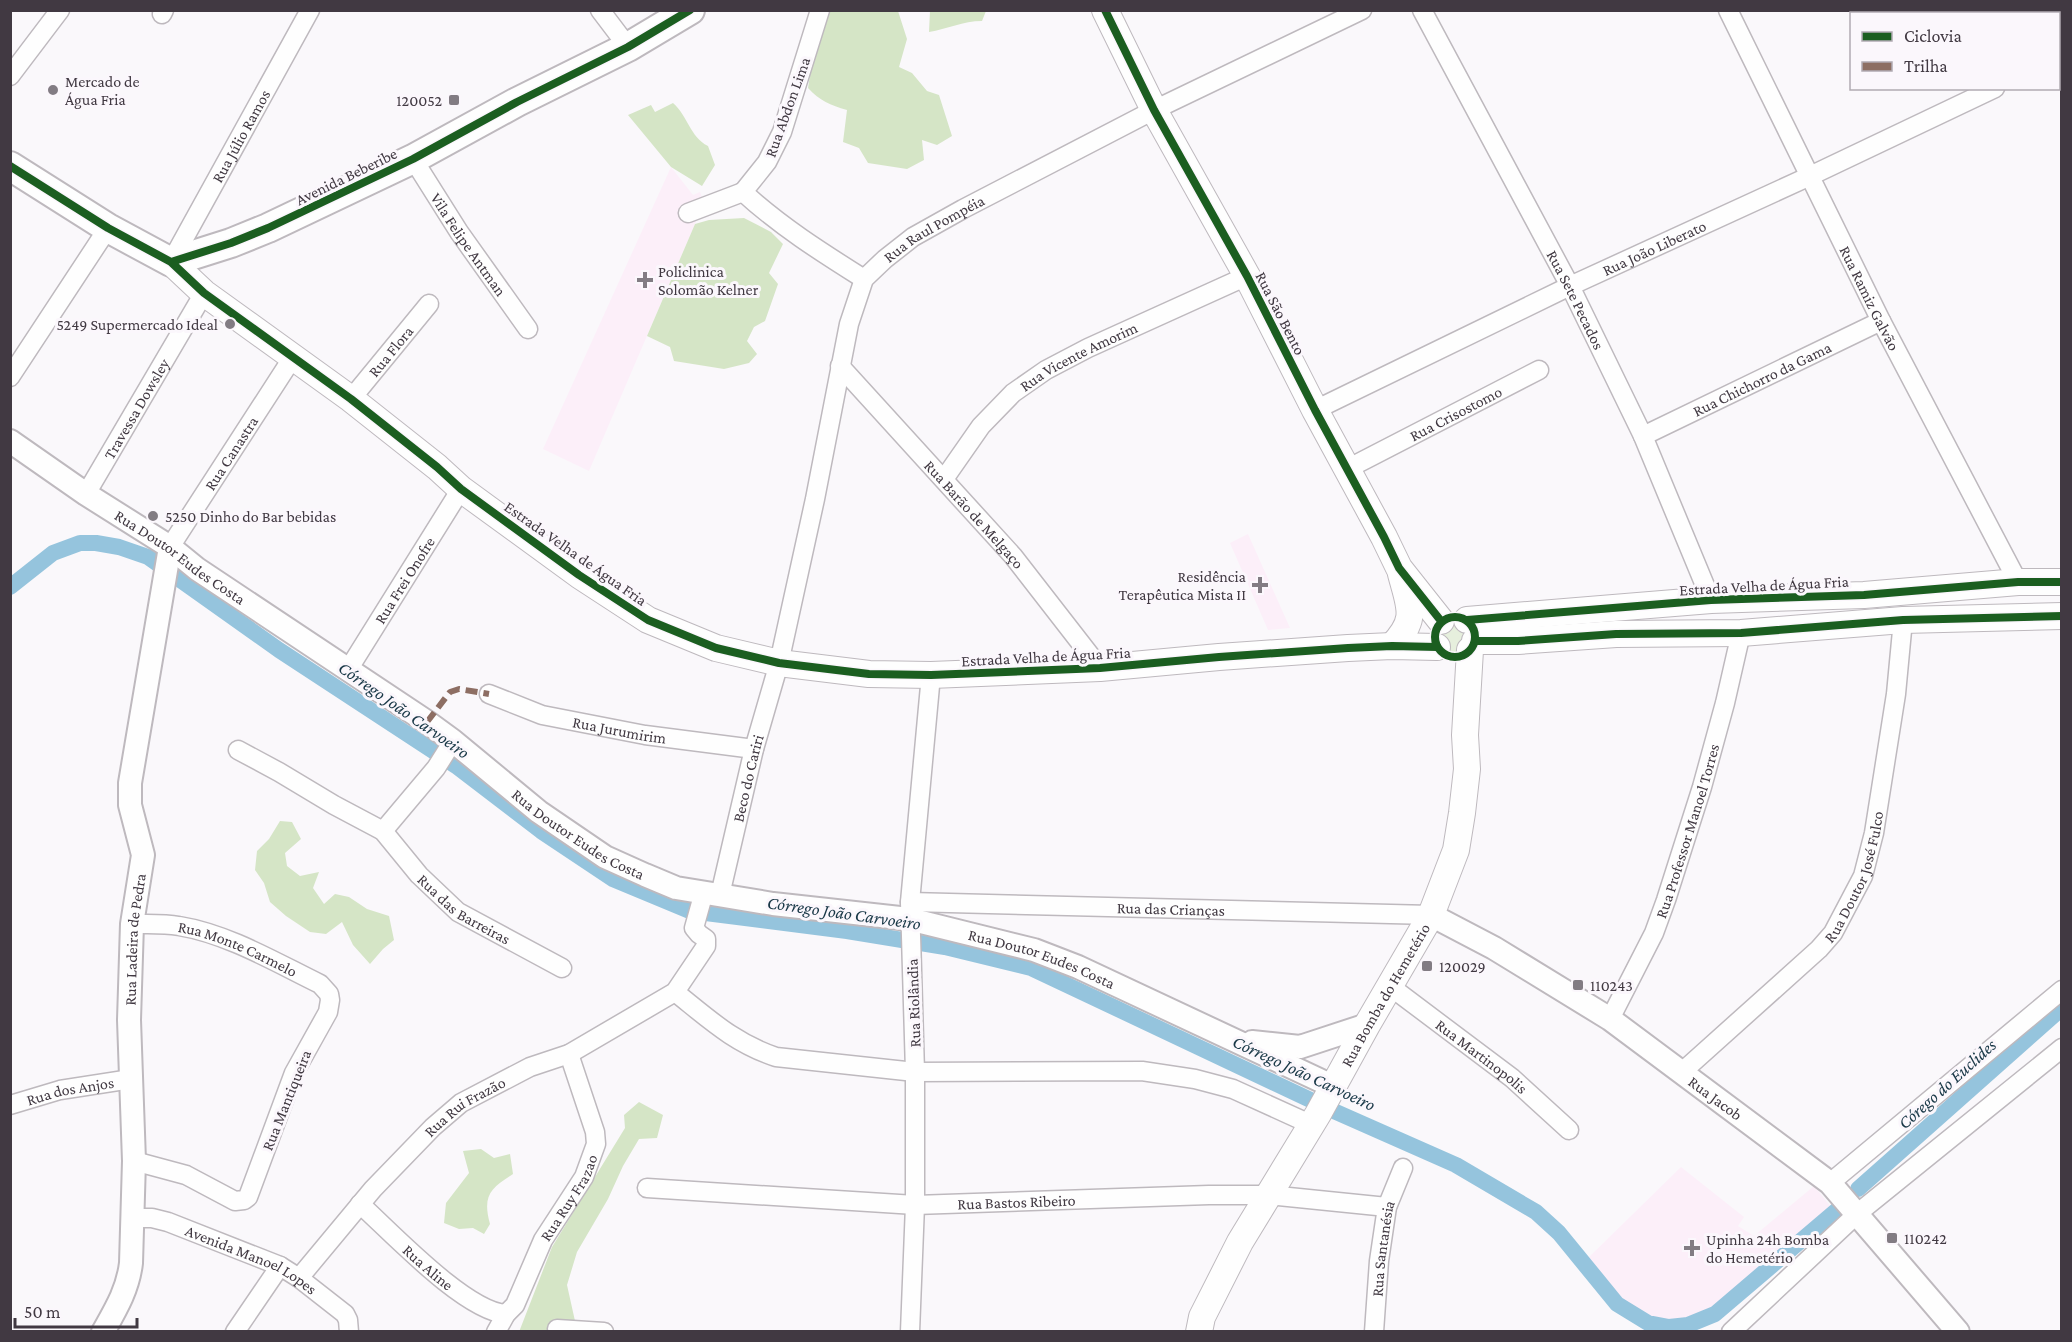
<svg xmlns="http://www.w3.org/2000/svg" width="2072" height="1342" viewBox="0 0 2072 1342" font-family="'Crimson Pro',serif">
<rect width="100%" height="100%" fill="#faf8fb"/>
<!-- medical -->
<path fill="#fceff9" d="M671,167L693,195L700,192L704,203L589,471L543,449Z
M1248,534L1290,628L1268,630L1230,543Z
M1681,1167L1744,1217L1738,1226L1754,1236L1814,1186L1832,1208L1737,1293L1714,1310L1683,1322L1672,1324L1649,1319L1620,1303L1585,1261Z"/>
<!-- green -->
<path fill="#e6efdd" d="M1453,618L1469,630L1468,651L1454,654L1440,646L1441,625Z"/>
<!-- forest -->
<path fill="#d5e5c6" d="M820,11H898L907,39L899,67L912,73L927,91L939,95L952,136L937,145L922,140L924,160L907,169L868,163L859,148L843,142L847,110C830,105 820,101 808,88Z
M930,11V10L986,11L982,21C963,21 947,29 929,32Z
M673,103C688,116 690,137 708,146L715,165L702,186L671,167L628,115L651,105L655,112Z
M744,218L771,232L783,244L769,273L778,284L765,321L754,327L747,341L757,354L749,363L724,369L674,361L670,347L647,336L695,224L709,220Z
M280,821L292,822L301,839L285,853L287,866L300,876L319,872L313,888L324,904L335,894L349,897L367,909L389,916L394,940L383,949L370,964L353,945L342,922L326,934L310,932L286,916L270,902L264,883L255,870L257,851L269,839Z
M639,1102L663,1115L657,1138L639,1139L623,1166L608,1199L577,1252L567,1285L575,1321L574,1331L519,1332L552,1247L625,1128L624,1115Z
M481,1149L494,1158L510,1154L513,1174C491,1188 482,1195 490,1224L484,1234L473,1228L459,1229L444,1223L446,1203L469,1173L463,1151Z"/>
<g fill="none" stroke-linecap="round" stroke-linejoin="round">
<!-- stream -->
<path stroke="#95c4dd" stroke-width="4.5" d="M1681,1332L1688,1325"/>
<!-- canal -->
<path stroke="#95c4dd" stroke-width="16" d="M10,587L53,553L80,543H96L119,547L148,557L279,650L456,766L541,831L613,879L690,911L847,931L945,947L1031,968L1336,1112L1456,1165L1536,1212L1559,1233L1617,1304L1648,1323L1669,1327L1688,1325L1715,1314L1837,1210
M1858,1189L2062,1008"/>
<!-- minor casing -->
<g stroke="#beb9be" stroke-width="21">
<g id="minor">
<path d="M600,10L628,47"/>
<path d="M820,10L782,132L767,162L743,192C780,226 821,252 864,279"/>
<path id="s1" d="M1422,10L1570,286L1643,436L1711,600"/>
<path id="s2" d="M1728,10L1881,321L2018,582"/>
<path d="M2028,10L2030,14"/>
<path d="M162,14L164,10"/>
<path d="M2058,68L2062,74"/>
<path d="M10,76L60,10"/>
<path id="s3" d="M413,159L459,232L528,329"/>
<path d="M688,213L743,192"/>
<path id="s4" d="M171,262L310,10"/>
<path id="s5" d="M840,366L1013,556L1100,668"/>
<path d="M10,377L108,228"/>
<path id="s6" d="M351,399L429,304"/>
<path id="s7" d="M1315,410L1570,286L1810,176L1995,88"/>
<path id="s8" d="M1643,436L1881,321"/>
<path id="s9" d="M1347,469L1539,370"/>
<path id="s10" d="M944,479L981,426L1013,393L1046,370L1088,348L1247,276"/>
<path id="s11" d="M86,494L204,293"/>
<path id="s12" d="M170,547L293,357"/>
<path id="s13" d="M348,670L461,489"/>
<path id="s14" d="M489,694L542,715L645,735L754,749"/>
<path id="s15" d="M238,750L279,772L334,805L383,831L419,875L458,912L562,968"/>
<path d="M383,831L436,768L453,741"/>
<path id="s16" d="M720,895L754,749L779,663L815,499L849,324L864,279L885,259L913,237L963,209L1154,110L1362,10"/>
<path id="s17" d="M910,902L1431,915"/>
<path id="s18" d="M132,924C148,924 163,923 179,926C228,934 275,962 320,984L329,994L330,1000L328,1012L294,1073L248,1197L244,1200L235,1201L186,1175L134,1161"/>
<path id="s19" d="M1391,987L1512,1078L1569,1130"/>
<path d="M675,992C709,1019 734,1043 776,1057L915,1072L1142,1071L1195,1079L1233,1089L1310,1124"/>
<path id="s20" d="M1610,1019L1654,933L1666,900L1702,787L1725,703L1741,633"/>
<path id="s21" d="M1682,1072L1819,949L1833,933L1863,876L1874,833L1896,694L1903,620"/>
<path id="s22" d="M10,1105L60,1090L131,1079"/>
<path d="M1830,1183L2062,990"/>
<path id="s23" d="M647,1188L915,1205L1209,1195H1269L1387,1207"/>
<path id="s24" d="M360,1204C392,1233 465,1311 506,1314"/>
<path id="s25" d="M132,1218H152L168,1222L280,1266L299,1278L345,1314L348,1320L349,1332"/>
<path id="s26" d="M299,1278L373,1189L433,1127L461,1103L530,1067L569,1054L675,992L706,946V939L699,934L694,928L704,892"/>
<path d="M557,1329L604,1332"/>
<path d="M235,1332L280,1266"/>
<path id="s27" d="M496,1332L506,1314L515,1305L543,1240L584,1177L596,1144L595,1132L569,1054"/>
<path d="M910,1332L915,1205V1072L910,902L931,675"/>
<path id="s28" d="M1374,1332L1379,1261L1387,1207L1403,1168"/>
<path d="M1731,1332L1858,1213L2062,1048"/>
</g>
</g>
<!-- tertiary casing -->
<g stroke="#beb9be" stroke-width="26">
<g id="tertiary">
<path id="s29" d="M10,441L86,494L170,547L197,569L427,722L453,741L539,812L605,857L645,875L676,888L773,904L909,919L1034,950L1078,967L1332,1086"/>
<path id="s30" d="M1431,915L1494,948L1610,1019L1830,1183L1958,1332"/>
<path d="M1252,1042L1300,1047L1367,1025"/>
<path id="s31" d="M103,1332C116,1309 128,1289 131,1263L134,1161L129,1020L132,924L143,855L130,805V783L170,547"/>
</g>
</g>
<!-- secondary casing -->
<g stroke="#beb9be" stroke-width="28">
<g id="secondary">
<path d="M1105,10L1154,110L1247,276L1315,410L1384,537L1399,568L1441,621"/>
<path d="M171,262L204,293L351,399L437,467L461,489L579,575L648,620L716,648L779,663L869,674L931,675L1100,668L1219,657L1348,648L1392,646L1437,647"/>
<path d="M1467,620L1711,600L1864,595L2018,582H2062"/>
<path d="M1475,641H1518L1616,634L1741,633L1903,620L2062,616"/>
<path d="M1392,646C1418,619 1410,608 1401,574"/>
<path id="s32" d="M1199,1332L1202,1317L1240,1242L1318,1114L1367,1025L1431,915L1456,850L1462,813L1467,769L1465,735L1470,650"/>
</g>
</g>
<!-- primary casing -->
<g stroke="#beb9be" stroke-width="32">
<path id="primary" d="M10,166L108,228L171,262L231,243L268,228L413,159L517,102L628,47L690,10"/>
</g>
<!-- minor -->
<use href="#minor" stroke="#fefefe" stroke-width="18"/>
<!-- tertiary -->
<use href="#tertiary" stroke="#fefefe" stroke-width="22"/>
<!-- secondary -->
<use href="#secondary" stroke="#fefefe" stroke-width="26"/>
<!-- primary -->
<use href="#primary" stroke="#fefefe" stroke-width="28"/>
<!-- quiet -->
<path stroke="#8d6e63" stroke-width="6" stroke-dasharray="12 6" stroke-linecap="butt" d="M427,722L450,692L459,689L489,694"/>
<!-- cycleway casing -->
<g stroke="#fbf7fc" stroke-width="11">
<path id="cycleway" d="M1105,10L1154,110L1247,276L1315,410L1384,537L1399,568L1441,621
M10,166L108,228L171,262L204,293L351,399L437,467L461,489L579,575L648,620L716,648L779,663L869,674L931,675L1100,668L1219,657L1348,648L1392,646L1437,647
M171,262L231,243L268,228L413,159L517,102L628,47L690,10
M1435 637a20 20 0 1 1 40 0a20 20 0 1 1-40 0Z
M1467,620L1711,600L1864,595L2018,582H2062
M1475,641H1518L1616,634L1741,633L1903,620L2062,616"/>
</g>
<!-- cycleway -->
<use href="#cycleway" stroke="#1b5e20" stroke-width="8"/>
</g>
<!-- markers -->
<g fill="#827c83" stroke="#fbf7fc" stroke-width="2">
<circle cx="53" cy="90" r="6"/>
<rect x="448" y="94" width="12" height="12" rx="3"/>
<path d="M642 271h6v6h6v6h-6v6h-6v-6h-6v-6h6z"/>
<circle cx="230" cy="324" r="6"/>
<circle cx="153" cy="516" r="6"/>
<path d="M1257 576h6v6h6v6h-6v6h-6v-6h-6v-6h6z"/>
<rect x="1421" y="960" width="12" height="12" rx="3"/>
<rect x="1572" y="979" width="12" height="12" rx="3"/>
<rect x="1886" y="1232" width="12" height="12" rx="3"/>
<path d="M1689 1239h6v6h6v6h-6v6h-6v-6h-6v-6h6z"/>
</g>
<g text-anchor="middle" stroke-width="6" stroke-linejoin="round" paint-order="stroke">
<!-- poi labels -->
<g font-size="16" fill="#413942" stroke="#fbf7fc" text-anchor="start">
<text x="65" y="87">Mercado de<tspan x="65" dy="18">Água Fria</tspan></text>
<text x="442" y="106" text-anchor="end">120052</text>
<text x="658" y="277">Policlinica<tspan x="658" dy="18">Solomão Kelner</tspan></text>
<text x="218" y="330" text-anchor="end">5249 Supermercado Ideal</text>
<text x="165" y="522">5250 Dinho do Bar bebidas</text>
<text x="1246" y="582" text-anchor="end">Residência<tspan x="1246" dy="18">Terapêutica Mista II</tspan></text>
<text x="1439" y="972">120029</text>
<text x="1590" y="991">110243</text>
<text x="1904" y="1244">110242</text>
<text x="1706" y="1245">Upinha 24h Bomba<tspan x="1706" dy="18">do Hemetério</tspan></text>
</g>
<!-- street labels -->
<g font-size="16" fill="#413942" stroke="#fbf7fc">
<text transform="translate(787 107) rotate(-70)" y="6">Rua Abdon Lima</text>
<text dy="6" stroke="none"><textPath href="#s4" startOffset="144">Rua Júlio Ramos</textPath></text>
<text transform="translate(346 176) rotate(-26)" y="6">Avenida Beberibe</text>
<text dy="6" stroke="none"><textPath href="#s16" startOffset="720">Rua Raul Pompéia</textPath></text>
<text dy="6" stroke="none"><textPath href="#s3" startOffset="102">Vila Felipe Antman</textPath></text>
<text dy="6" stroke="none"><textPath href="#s7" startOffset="376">Rua João Liberato</textPath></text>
<text dy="6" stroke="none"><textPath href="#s2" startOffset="321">Rua Ramiz Galvão</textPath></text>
<text dy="6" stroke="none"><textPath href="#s1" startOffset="328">Rua Sete Pecados</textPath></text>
<text transform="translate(1281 313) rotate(63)" y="6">Rua São Bento</text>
<text dy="6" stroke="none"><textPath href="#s6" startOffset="62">Rua Flora</textPath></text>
<text dy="6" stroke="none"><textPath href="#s10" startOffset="186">Rua Vicente Amorim</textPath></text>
<text dy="6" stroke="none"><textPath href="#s8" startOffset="132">Rua Chichorro da Gama</textPath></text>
<text dy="6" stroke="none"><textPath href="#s11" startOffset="99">Travessa Dowsley</textPath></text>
<text dy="6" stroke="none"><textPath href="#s9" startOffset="122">Rua Crisostomo</textPath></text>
<text dy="6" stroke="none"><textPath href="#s12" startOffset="112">Rua Canastra</textPath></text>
<text dy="6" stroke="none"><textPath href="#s5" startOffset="200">Rua Barão de Melgaço</textPath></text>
<text transform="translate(576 553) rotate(35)" y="6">Estrada Velha de Água Fria</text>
<text dy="6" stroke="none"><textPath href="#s29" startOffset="206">Rua Doutor Eudes Costa</textPath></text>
<text dy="6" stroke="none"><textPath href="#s13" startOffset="106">Rua Frei Onofre</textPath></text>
<text transform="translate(1764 585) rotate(-3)" y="6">Estrada Velha de Água Fria</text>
<text transform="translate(1046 656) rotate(-3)" y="6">Estrada Velha de Água Fria</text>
<text dy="6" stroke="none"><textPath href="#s14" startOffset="136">Rua Jurumirim</textPath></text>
<text dy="6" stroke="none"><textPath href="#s16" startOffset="120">Beco do Cariri</textPath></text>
<text dy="6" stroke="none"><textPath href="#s20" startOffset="204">Rua Professor Manoel Torres</textPath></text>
<text dy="6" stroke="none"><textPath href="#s29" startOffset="692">Rua Doutor Eudes Costa</textPath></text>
<text dy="6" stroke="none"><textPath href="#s21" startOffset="266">Rua Doutor José Fulco</textPath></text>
<text dy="6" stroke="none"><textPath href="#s15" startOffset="280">Rua das Barreiras</textPath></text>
<text dy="6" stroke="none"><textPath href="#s17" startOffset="261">Rua das Crianças</textPath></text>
<text dy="6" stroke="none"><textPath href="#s31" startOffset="399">Rua Ladeira de Pedra</textPath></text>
<text dy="6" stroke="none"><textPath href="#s18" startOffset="110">Rua Monte Carmelo</textPath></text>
<text dy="6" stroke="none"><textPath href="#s29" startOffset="1178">Rua Doutor Eudes Costa</textPath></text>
<text dy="6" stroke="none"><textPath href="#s32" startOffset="386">Rua Bomba do Hemetério</textPath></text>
<text transform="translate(913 1003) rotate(-92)" y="6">Rua Riolândia</text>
<text dy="6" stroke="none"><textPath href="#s19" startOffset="114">Rua Martinopolis</textPath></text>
<text dy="6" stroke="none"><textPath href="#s22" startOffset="62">Rua dos Anjos</textPath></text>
<text dy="6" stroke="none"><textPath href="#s30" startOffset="339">Rua Jacob</textPath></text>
<text transform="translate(286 1100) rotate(-68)" y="6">Rua Mantiqueira</text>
<text dy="6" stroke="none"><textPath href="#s26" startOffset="240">Rua Rui Frazão</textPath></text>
<text dy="6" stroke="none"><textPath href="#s27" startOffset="154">Rua Ruy Frazao</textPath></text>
<text dy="6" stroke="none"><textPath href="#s23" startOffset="370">Rua Bastos Ribeiro</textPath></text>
<text dy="6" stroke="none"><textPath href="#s28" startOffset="84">Rua Santanésia</textPath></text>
<text dy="6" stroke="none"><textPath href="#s25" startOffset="128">Avenida Manoel Lopes</textPath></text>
<text dy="6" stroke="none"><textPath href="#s24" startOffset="93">Rua Aline</textPath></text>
</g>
<!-- water labels -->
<g font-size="18" font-style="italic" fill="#183746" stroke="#fbf7fc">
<text transform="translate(404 710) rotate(35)" y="6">Córrego João Carvoeiro</text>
<text transform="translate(844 913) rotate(8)" y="6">Córrego João Carvoeiro</text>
<text transform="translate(1304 1073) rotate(25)" y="6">Córrego João Carvoeiro</text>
<text transform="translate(1947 1084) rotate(-42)" y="6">Córego do Euclides</text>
</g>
</g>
<!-- border -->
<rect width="2072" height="1342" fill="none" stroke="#413942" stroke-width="24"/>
<!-- legend -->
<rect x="1850" y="12" width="210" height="78" fill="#fbf7fc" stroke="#b1abb2" stroke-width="1.5"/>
<rect x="1862" y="32" width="30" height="9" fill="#1b5e20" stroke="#b1abb2" stroke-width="1.5"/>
<text x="1904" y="42" font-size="18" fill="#413942">Ciclovia</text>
<rect x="1862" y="62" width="30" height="9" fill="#8d6e63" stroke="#b1abb2" stroke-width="1.5"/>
<text x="1904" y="72" font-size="18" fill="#413942">Trilha</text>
<!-- scale -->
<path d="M15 1318v9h122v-9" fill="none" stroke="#413942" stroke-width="3"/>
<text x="24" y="1318" font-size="18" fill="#413942" stroke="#fbf7fc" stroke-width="4.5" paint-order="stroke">50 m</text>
</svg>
